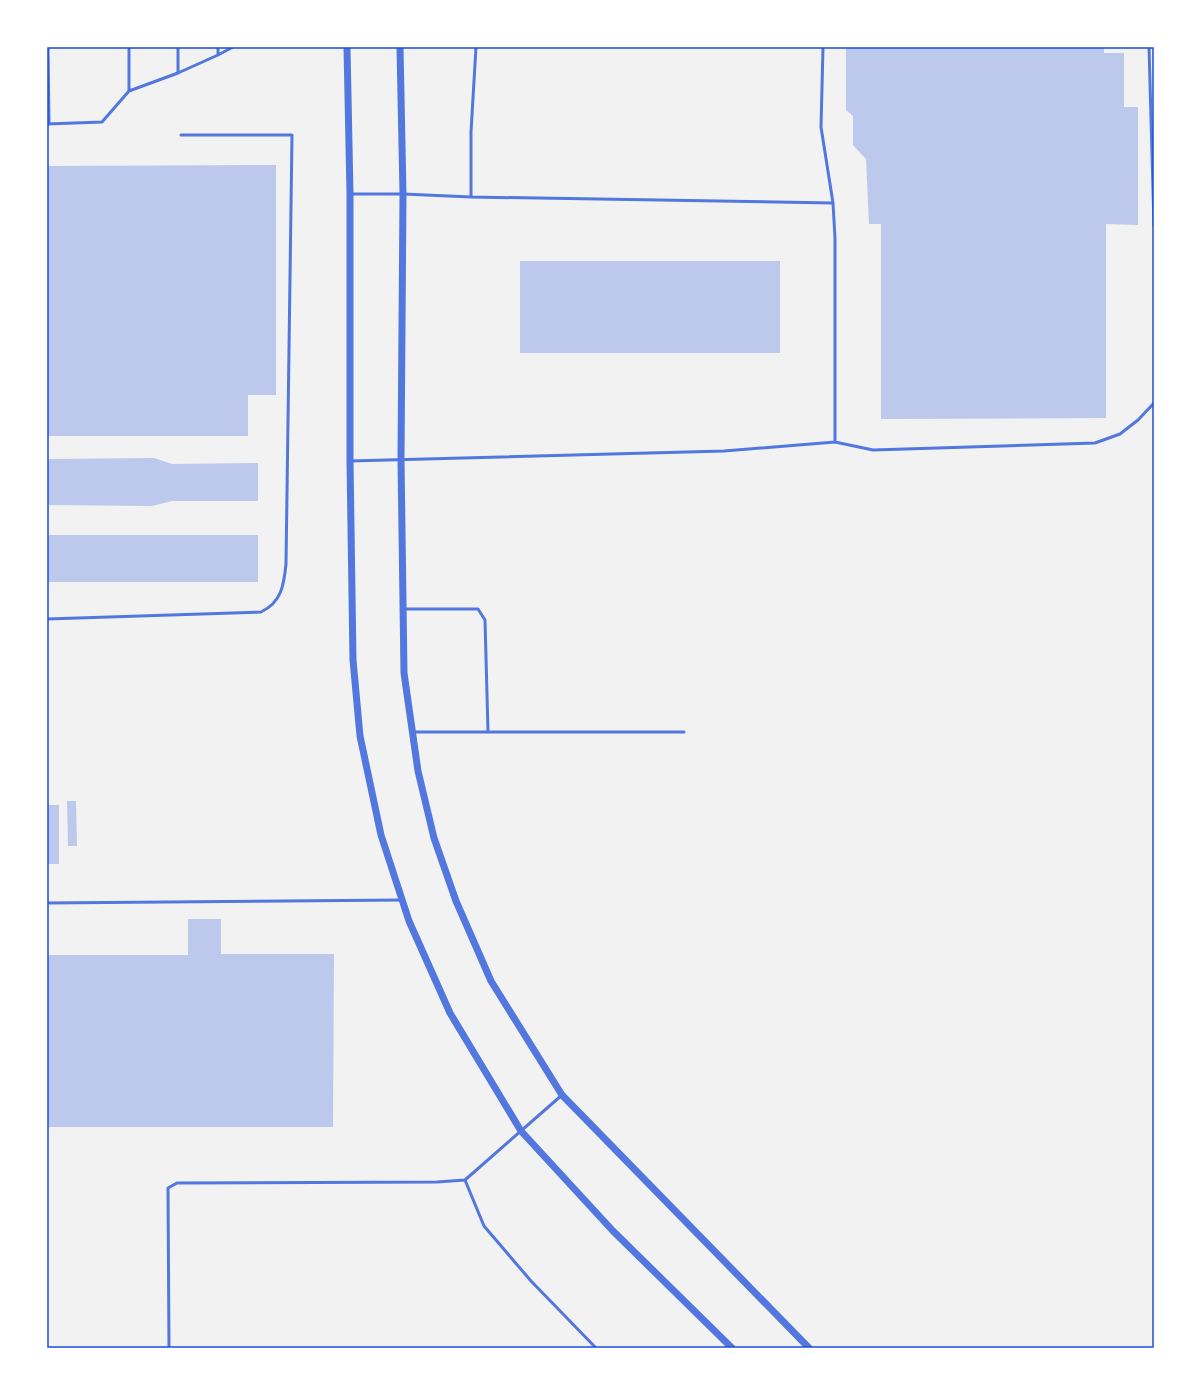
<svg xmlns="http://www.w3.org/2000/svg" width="1201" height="1395" viewBox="0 0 1201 1395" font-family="'IBM Plex Sans',sans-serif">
<rect width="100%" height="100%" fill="#f2f2f2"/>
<!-- building -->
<path fill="#bdc9ec" d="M846,47H1104V53H1124V107H1138V225L1106,224V418L881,419V224H869L866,159L853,145V116L846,110Z
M276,165V395H248V436H47V166Z
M520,261H780V353H520Z
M154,458L172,464L258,463V501H172L152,506L47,505V459Z
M47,535H258V582H47Z
M67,801H76L77,846H68Z
M47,805H59V864H47Z
M188,919H221V954H334L333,1127H47V955H188Z"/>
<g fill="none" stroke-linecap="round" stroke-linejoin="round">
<!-- service -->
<path stroke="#5277de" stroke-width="3" d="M48,47L49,124
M823,47L821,127L833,203L835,238V442
M1149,47L1154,226
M218,55V47
M178,73V47
M129,91V47
M47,124L102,122L129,91L178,73L218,55L233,47
M350,194H403L471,197V132L476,47
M471,197L833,203
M350,461L724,451L835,442L873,450L1095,443L1120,434L1138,420L1154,403
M403,609H478L485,620L488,732
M47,619L261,612C282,602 284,584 286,564L292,135H181
M413,732H684
M47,903L402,900
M465,1180L484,1226L531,1281L596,1348
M169,1348L168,1188L177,1183L437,1182L465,1180L562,1095"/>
<!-- tertiary -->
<path stroke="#5277de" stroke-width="7" d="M347,47L350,194V461L353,660L360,736L381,835L409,921L450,1013L521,1131L613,1231L732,1348
M400,47L403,194L401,460L404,673L418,771L434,838L456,901L491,981L562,1095L809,1348"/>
</g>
<!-- border -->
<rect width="1201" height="1395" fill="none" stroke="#ffffff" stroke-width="96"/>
<rect x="48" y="48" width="1105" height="1299" fill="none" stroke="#1d4ed8" stroke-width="1.5"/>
</svg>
